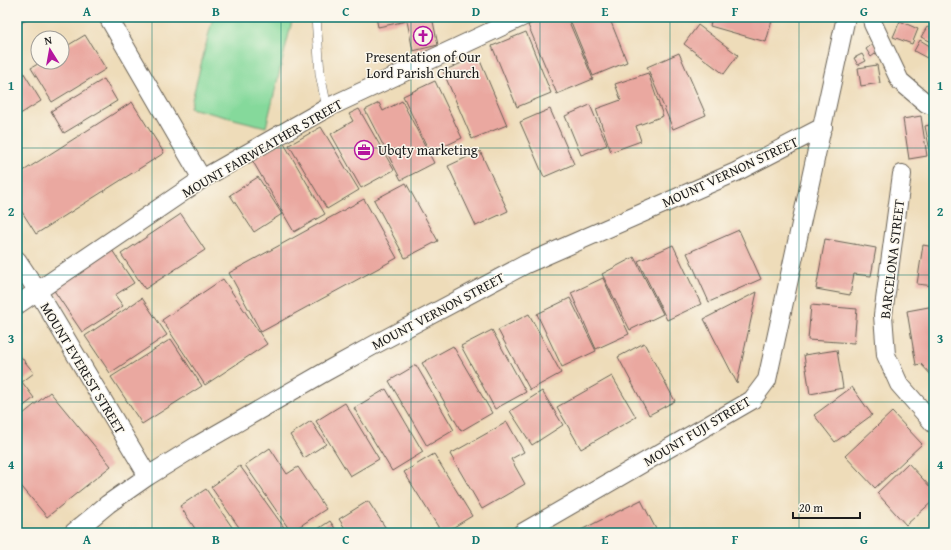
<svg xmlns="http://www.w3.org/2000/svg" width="951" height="550" viewBox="0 0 951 550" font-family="'Gentium Book Plus',serif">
<rect width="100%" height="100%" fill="#fbf7ec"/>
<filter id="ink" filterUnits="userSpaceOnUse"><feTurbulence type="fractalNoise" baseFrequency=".025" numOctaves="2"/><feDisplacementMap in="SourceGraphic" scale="8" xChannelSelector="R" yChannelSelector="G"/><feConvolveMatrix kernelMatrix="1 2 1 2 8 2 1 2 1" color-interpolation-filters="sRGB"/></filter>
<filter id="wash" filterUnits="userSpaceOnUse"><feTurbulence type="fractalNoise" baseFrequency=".012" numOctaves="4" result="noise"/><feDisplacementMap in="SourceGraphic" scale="16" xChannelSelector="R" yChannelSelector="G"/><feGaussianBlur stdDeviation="0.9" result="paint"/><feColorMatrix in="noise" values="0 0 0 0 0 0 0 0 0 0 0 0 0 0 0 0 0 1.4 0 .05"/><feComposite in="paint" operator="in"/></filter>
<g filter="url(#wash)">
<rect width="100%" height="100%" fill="#eedcb9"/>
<!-- green -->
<path fill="#85d99b" stroke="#507a5c" d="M213,17H293L266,127L190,108Z"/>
<g id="blocks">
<!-- building -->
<path fill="#eaa8a0" d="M17,17H31L17,25Z
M376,17H432L438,45L413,51L407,21L378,27Z
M548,17H567L593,79L557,94L528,25Z
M569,17H609L627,62L593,76Z
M712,17H773L766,42L710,26Z
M900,21L918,29L912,44L893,37Z
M698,25L738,55L724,74L684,44Z
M927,27L934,30V43L921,37Z
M526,32L551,93L517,107L492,46Z
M85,35L106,69L52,102L31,68L41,62H62V49Z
M920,40L933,48L927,58L914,51Z
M874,43L879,51L871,57L866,49Z
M679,53L706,115L673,129L647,67Z
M862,54L866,61L858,65L854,58Z
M478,56L507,125L472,139L443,71Z
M877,65L880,83L861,86L858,68Z
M22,70L41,101L17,116V73Z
M648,73L663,116L636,126L641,141L611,152L596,109L621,100L615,84Z
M104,79L117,101L64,133L51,111Z
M435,81L462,138L430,153L403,96Z
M402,101L434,163L401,180L365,110L379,103L383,111Z
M132,102L164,153L36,234L17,204V175Z
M590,105L607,145L581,155L565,116Z
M359,109L394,170L361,188L331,134L353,121L349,114Z
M550,109L574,164L544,177L520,122Z
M921,116L927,156L909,159L903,119Z
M934,124V156H931L925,126Z
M321,127L359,190L327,209L289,145Z
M283,142L325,214L294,232L252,160Z
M480,151L508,211L476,226L448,166Z
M258,177L282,214L254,232L230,195Z
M406,183L438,241L405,258L374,200Z
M364,199L397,258L261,332L229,273Z
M181,214L205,250L145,289L121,254Z
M739,230L761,279L709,302L687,253Z
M825,239L876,248L871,276L854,274L850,295L816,289Z
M673,245L701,304L667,320L638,261Z
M923,245L934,247V286L917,284Z
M110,247L134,283L115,295L123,306L82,332L51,286Z
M634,257L663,314L630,330L602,274Z
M603,278L629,334L596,349L571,293Z
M223,279L267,344L205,385L162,320Z
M757,292L737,383L704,319Z
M142,298L167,335L110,373L85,336Z
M570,298L596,351L562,367L537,314Z
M811,305L857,309L854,343L808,340Z
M934,306V378L921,364L916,365L907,311Z
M529,314L561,373L530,390L498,330Z
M492,330L526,392L495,409L461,346Z
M171,339L202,386L142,424L111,377Z
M644,343L675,401L649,415L618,357Z
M453,346L492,413L461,431L422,363Z
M837,350L843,388L810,394L804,355Z
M17,352L34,373L22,382L34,398L17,411Z
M416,365L454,430L427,446L389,381Z
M612,376L636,417L581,449L557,407Z
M852,387L872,415L835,442L814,415Z
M386,389L423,452L392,471L354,408Z
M542,391L563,425L532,445L510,411Z
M50,392L111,466L47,517L17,481V419Z
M345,403L379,459L350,476L316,421Z
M892,412L922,444L875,488L845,456Z
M311,421L326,444L304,458L290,435Z
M507,422L524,452L511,459L525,484L482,509L450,454Z
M270,448L287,474L298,467L326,509L291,532L245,465Z
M434,454L472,516L444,533H442L404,472Z
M908,463L934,491V500L906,525L877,493Z
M240,466L288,533H243L211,487Z
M206,489L236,533H198L180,506Z
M641,500L658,533H575Z
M368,501L389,533H348L339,519Z
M330,521L338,533H312Z"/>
</g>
</g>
<g filter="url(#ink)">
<use href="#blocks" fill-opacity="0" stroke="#665f53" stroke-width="1"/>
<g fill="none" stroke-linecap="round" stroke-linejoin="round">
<!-- lane casing -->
<g stroke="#665f53" stroke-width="10">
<path id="lane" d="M316,17L320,74L327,108"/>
</g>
<!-- street casing -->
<g stroke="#665f53" stroke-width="20">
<path id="street" d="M108,17L202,179
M872,17L873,24L900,81L926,103L934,106
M902,174L883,315L886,355L899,384L934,424
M17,260L37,290L148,476
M17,305L202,179L327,108L522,17
M73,533L108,504L148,476L198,445L325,372L374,345L526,264L736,172L823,127
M522,533L752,400L767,380L846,17"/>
</g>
<!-- lane -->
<use href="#lane" stroke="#fff" stroke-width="9"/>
<!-- street -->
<use href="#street" stroke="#fff" stroke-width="18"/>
</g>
</g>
<!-- grid -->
<path fill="none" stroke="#0f766e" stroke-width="1" stroke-opacity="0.55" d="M152,17V533M281,17V533M411,17V533M540,17V533M670,17V533M799,17V533M17,148H934M17,275H934M17,402H934"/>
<!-- icons -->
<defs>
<g id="church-ring" transform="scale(1)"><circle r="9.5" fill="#fbf7ec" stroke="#b5179e" stroke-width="1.5"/><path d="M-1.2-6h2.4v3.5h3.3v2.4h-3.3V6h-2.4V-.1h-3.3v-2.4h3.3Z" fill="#b5179e"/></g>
<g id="office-ring" transform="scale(1)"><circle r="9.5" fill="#fbf7ec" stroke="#b5179e" stroke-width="1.5"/><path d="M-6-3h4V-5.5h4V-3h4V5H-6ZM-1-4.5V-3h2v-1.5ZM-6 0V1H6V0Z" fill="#b5179e"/></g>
</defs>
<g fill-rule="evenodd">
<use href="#church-ring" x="423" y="36"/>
<use href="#office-ring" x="364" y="150"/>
</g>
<g text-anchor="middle" stroke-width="3" stroke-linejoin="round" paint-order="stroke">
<!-- poi labels -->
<g font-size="14" fill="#1c1c1c" stroke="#fbf7ec">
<text x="423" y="62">Presentation of Our<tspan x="423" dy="16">Lord Parish Church</tspan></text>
<text x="378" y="155" text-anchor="start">Ubqty marketing</text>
</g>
<!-- street labels -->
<g font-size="14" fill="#1c1c1c" stroke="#fbf7ec">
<text transform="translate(262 148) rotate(-30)" y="5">MOUNT FAIRWEATHER STREET</text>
<text transform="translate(730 172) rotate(-25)" y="5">MOUNT VERNON STREET</text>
<text transform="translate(892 259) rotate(-83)" y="5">BARCELONA STREET</text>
<text transform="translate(438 311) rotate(-28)" y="5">MOUNT VERNON STREET</text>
<text transform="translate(83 368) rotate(59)" y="5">MOUNT EVEREST STREET</text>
<text transform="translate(697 431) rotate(-31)" y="5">MOUNT FUJI STREET</text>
</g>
</g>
<!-- margin -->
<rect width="951" height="550" fill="none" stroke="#fbf7ec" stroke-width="44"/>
<!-- north arrow -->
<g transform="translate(50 50) rotate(349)"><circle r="19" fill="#fbf7ec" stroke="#a29f99"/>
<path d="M0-3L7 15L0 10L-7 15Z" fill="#b5179e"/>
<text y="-6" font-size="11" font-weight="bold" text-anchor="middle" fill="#1c1c1c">N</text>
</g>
<!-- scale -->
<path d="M793 512v6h67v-6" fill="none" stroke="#1c1c1c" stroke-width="2"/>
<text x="799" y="512" font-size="12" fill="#1c1c1c" stroke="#fbf7ec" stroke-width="3" paint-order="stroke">20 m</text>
<rect x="22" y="22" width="907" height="506" fill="none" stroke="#0f766e" stroke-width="1.5"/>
<g font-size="13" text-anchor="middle" font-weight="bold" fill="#0f766e">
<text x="87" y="16">A</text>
<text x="216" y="16">B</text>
<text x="346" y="16">C</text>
<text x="476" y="16">D</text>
<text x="605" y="16">E</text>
<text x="735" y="16">F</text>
<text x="864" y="16">G</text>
<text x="11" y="90">1</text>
<text x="940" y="90">1</text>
<text x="11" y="216">2</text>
<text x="940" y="216">2</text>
<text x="11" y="343">3</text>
<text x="940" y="343">3</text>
<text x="11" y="469">4</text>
<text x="940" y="469">4</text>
<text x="87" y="544">A</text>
<text x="216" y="544">B</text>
<text x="346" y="544">C</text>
<text x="476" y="544">D</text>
<text x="605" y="544">E</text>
<text x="735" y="544">F</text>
<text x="864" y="544">G</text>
</g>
</svg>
